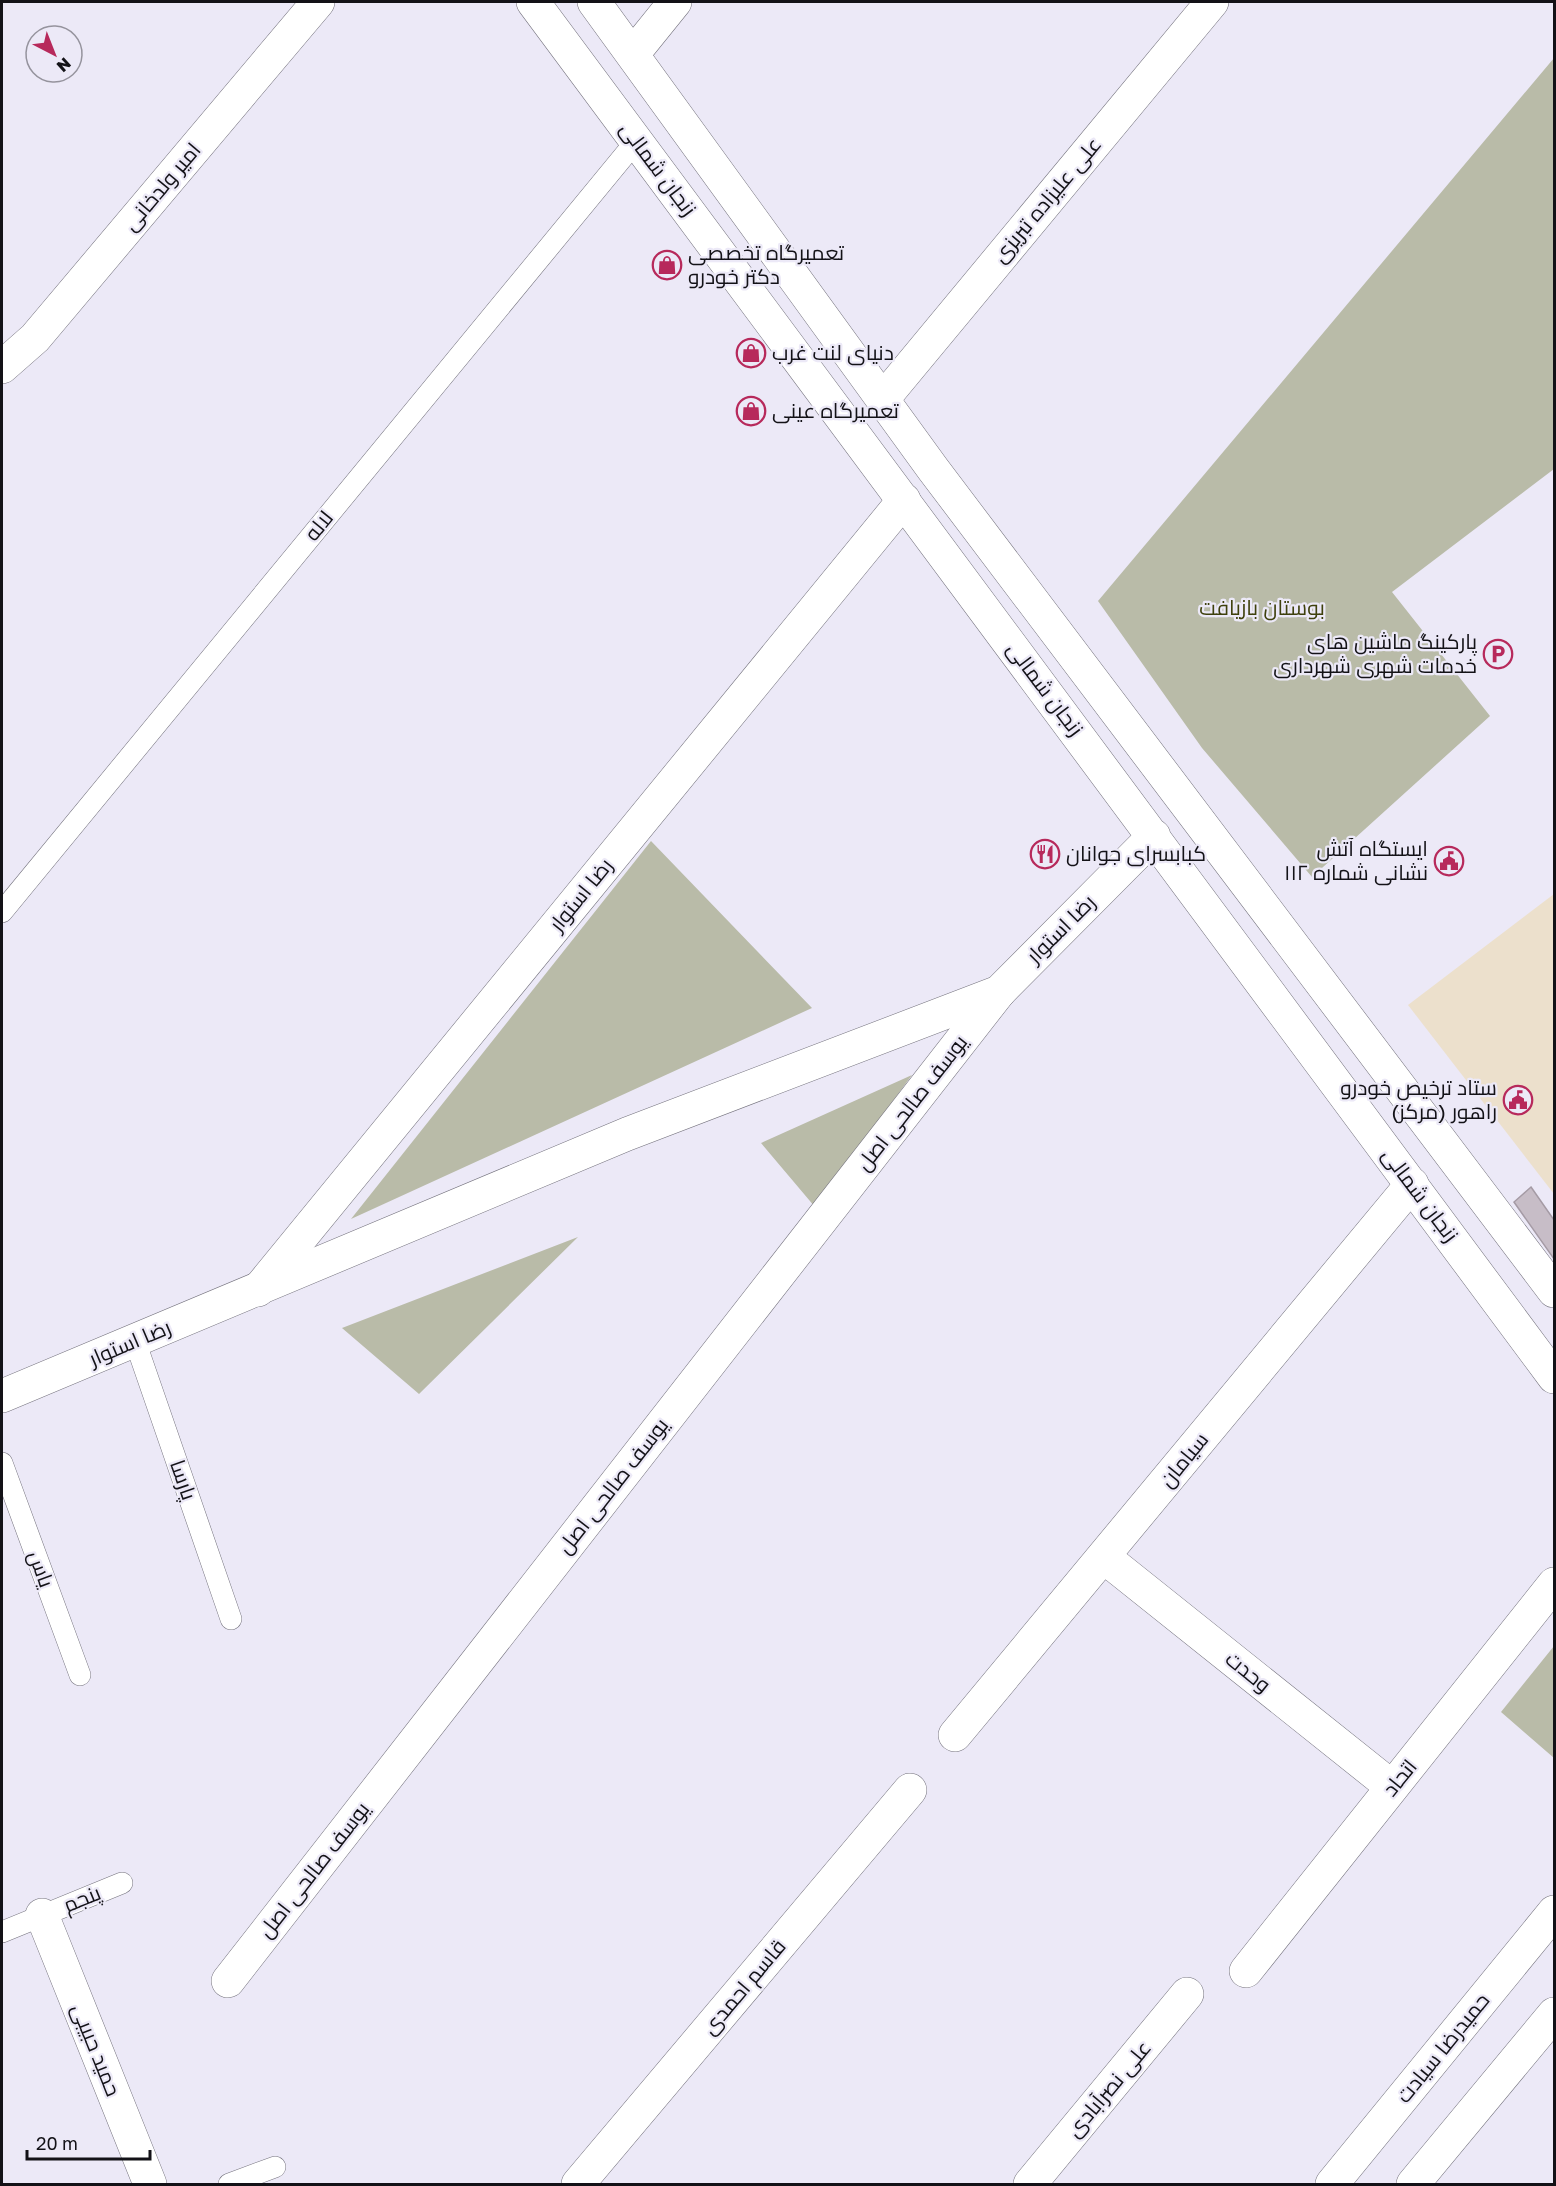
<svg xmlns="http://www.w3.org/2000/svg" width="1556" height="2186" viewBox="0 0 1556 2186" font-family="'Golos Text',Cairo,sans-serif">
<rect width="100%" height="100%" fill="#ece9f7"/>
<!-- commercial -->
<path fill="#ece0cc" d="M1554,894V1194L1408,1005Z"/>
<!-- green -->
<path fill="#b9bba8" d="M1554,58V469L1392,592L1490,716L1312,877L1202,748L1098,601Z
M651,841L812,1008L351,1219Z
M912,1075L815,1207L761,1143Z
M578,1237L419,1394L342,1328Z
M1554,1646V1758L1501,1712Z"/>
<!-- building -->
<path fill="#c7bdc7" stroke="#a59ba5" stroke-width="1.5" d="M1531,1187L1554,1220V1259L1514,1202Z"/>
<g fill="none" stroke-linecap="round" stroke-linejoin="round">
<!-- lane casing -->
<g stroke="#74727d" stroke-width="22">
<path id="lane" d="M2,912L637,140
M135,1341L231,1619
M2,1463L80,1675
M2,1932L122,1883
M229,2184L275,2167"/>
</g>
<!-- street casing -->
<g stroke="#74727d" stroke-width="34">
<path id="street" d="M633,54L675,2
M2,367L35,338L318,2
M883,399L1212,2
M258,1290L904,500
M1104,1557L1392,1787
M955,1735L1412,1184
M42,1915L150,2184
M1246,1971L1554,1584
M228,1981L999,992
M578,2184L910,1790
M1030,2184L1187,1994"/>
</g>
<!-- secondary casing -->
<g stroke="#74727d" stroke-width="34">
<path id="secondary" d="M533,2L1554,1377
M594,2L933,469L1554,1291
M2,1396L627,1134L999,992L1154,836
M1332,2184L1554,1912
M1413,2184L1554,2014"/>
</g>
<!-- lane -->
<use href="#lane" stroke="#fff" stroke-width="21"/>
<!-- street -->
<use href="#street" stroke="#fff" stroke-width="33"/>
<!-- secondary -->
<use href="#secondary" stroke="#fff" stroke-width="33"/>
</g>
<!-- icons -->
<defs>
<g id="shop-ring" transform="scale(1.5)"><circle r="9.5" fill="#ece9f7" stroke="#b7295b" stroke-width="1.5"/><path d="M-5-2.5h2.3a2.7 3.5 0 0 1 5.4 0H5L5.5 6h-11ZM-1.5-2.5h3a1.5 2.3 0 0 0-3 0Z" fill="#b7295b"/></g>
<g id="parking-ring" transform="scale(1.5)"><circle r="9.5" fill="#ece9f7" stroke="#b7295b" stroke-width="1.5"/><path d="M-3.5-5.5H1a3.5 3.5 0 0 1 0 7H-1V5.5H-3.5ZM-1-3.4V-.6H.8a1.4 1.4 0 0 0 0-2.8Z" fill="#b7295b"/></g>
<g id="restaurant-ring" transform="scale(1.5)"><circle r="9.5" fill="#ece9f7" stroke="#b7295b" stroke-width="1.5"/><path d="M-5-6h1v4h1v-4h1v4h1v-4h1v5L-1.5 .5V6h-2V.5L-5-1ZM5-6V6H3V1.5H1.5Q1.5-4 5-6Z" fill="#b7295b"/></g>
<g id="civic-ring" transform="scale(1.5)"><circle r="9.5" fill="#ece9f7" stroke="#b7295b" stroke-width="1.5"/><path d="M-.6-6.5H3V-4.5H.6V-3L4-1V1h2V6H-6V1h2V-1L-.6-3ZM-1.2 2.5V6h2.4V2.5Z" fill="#b7295b"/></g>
</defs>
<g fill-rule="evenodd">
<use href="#shop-ring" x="667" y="265"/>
<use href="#shop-ring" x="751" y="353"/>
<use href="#shop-ring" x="751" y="411"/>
<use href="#parking-ring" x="1498" y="654"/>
<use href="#restaurant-ring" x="1045" y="854"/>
<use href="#civic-ring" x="1449" y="861"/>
<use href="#civic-ring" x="1518" y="1100"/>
</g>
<g text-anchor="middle" stroke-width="4.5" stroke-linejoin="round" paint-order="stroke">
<!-- street labels -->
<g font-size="21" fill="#131217" stroke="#ece9f7">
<text transform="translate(658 169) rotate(53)" y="7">زنجان شمالی</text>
<text transform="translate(162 187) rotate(-50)" y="7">امیر ولدخانی</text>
<text transform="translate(1047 200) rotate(-50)" y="7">علی علیزاده تبریزی</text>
<text transform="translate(319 526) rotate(-51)" y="7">لاله</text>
<text transform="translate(1045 689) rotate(53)" y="7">زنجان شمالی</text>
<text transform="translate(581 895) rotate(-51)" y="7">رضا استوار</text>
<text transform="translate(1061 929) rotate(-45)" y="7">رضا استوار</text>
<text transform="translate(912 1103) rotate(-52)" y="7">یوسف صالحی اصل</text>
<text transform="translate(1420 1195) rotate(53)" y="7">زنجان شمالی</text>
<text transform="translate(130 1343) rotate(-23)" y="7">رضا استوار</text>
<text transform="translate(1184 1460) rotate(-51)" y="7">سیامان</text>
<text transform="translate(183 1480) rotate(71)" y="7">پارسا</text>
<text transform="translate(613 1486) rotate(-52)" y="7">یوسف صالحی اصل</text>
<text transform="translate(41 1569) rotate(70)" y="7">یاس</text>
<text transform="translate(1248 1672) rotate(39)" y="7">وحدت</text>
<text transform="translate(1400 1778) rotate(-51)" y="7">اتحاد</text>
<text transform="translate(314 1870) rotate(-52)" y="7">یوسف صالحی اصل</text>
<text transform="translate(82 1899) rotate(-22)" y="7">پنجم</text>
<text transform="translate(744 1987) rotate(-50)" y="7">قاسم احمدی</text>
<text transform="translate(1443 2048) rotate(-51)" y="7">حمیدرضا سیادت</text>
<text transform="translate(96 2050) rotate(68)" y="7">حمید حبیبی</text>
<text transform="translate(1109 2089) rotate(-50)" y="7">علی نصرآبادی</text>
</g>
<!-- poi labels -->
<g font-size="21" fill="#131217" stroke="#ece9f7" text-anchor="start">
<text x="688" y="260">تعمیرگاه تخصصی<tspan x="688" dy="24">دکتر خودرو</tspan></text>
<text x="772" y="360">دنیای لنت غرب</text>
<text x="772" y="418">تعمیرگاه عینی</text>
<text x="1477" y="649" text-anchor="end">پارکینگ ماشین های<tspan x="1477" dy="24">خدمات شهری شهرداری</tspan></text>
<text x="1428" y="856" text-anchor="end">ایستگاه آتش<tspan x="1428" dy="24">نشانی شماره ۱۱۲</tspan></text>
<text x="1066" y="861">کبابسرای جوانان</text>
<text x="1497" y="1095" text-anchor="end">ستاد ترخیص خودرو<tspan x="1497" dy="24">راهور (مرکز)</tspan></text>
</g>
<!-- park labels -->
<g font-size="21" fill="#3e400c" stroke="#ece9f7">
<text x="1262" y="615">بوستان بازیافت</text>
</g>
</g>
<!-- border -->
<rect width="1556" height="2186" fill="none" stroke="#131217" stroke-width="6"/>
<!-- north arrow -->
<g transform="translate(54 54) rotate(138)"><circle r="28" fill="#ece9f7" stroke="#95939d" stroke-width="1.5"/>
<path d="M0-4.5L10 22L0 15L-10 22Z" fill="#b7295b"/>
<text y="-9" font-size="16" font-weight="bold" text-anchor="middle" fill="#131217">N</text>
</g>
<!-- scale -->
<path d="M27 2150v9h123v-9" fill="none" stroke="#131217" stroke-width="3"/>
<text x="36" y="2150" font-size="18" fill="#131217" stroke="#ece9f7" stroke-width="4.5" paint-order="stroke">20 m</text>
</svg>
